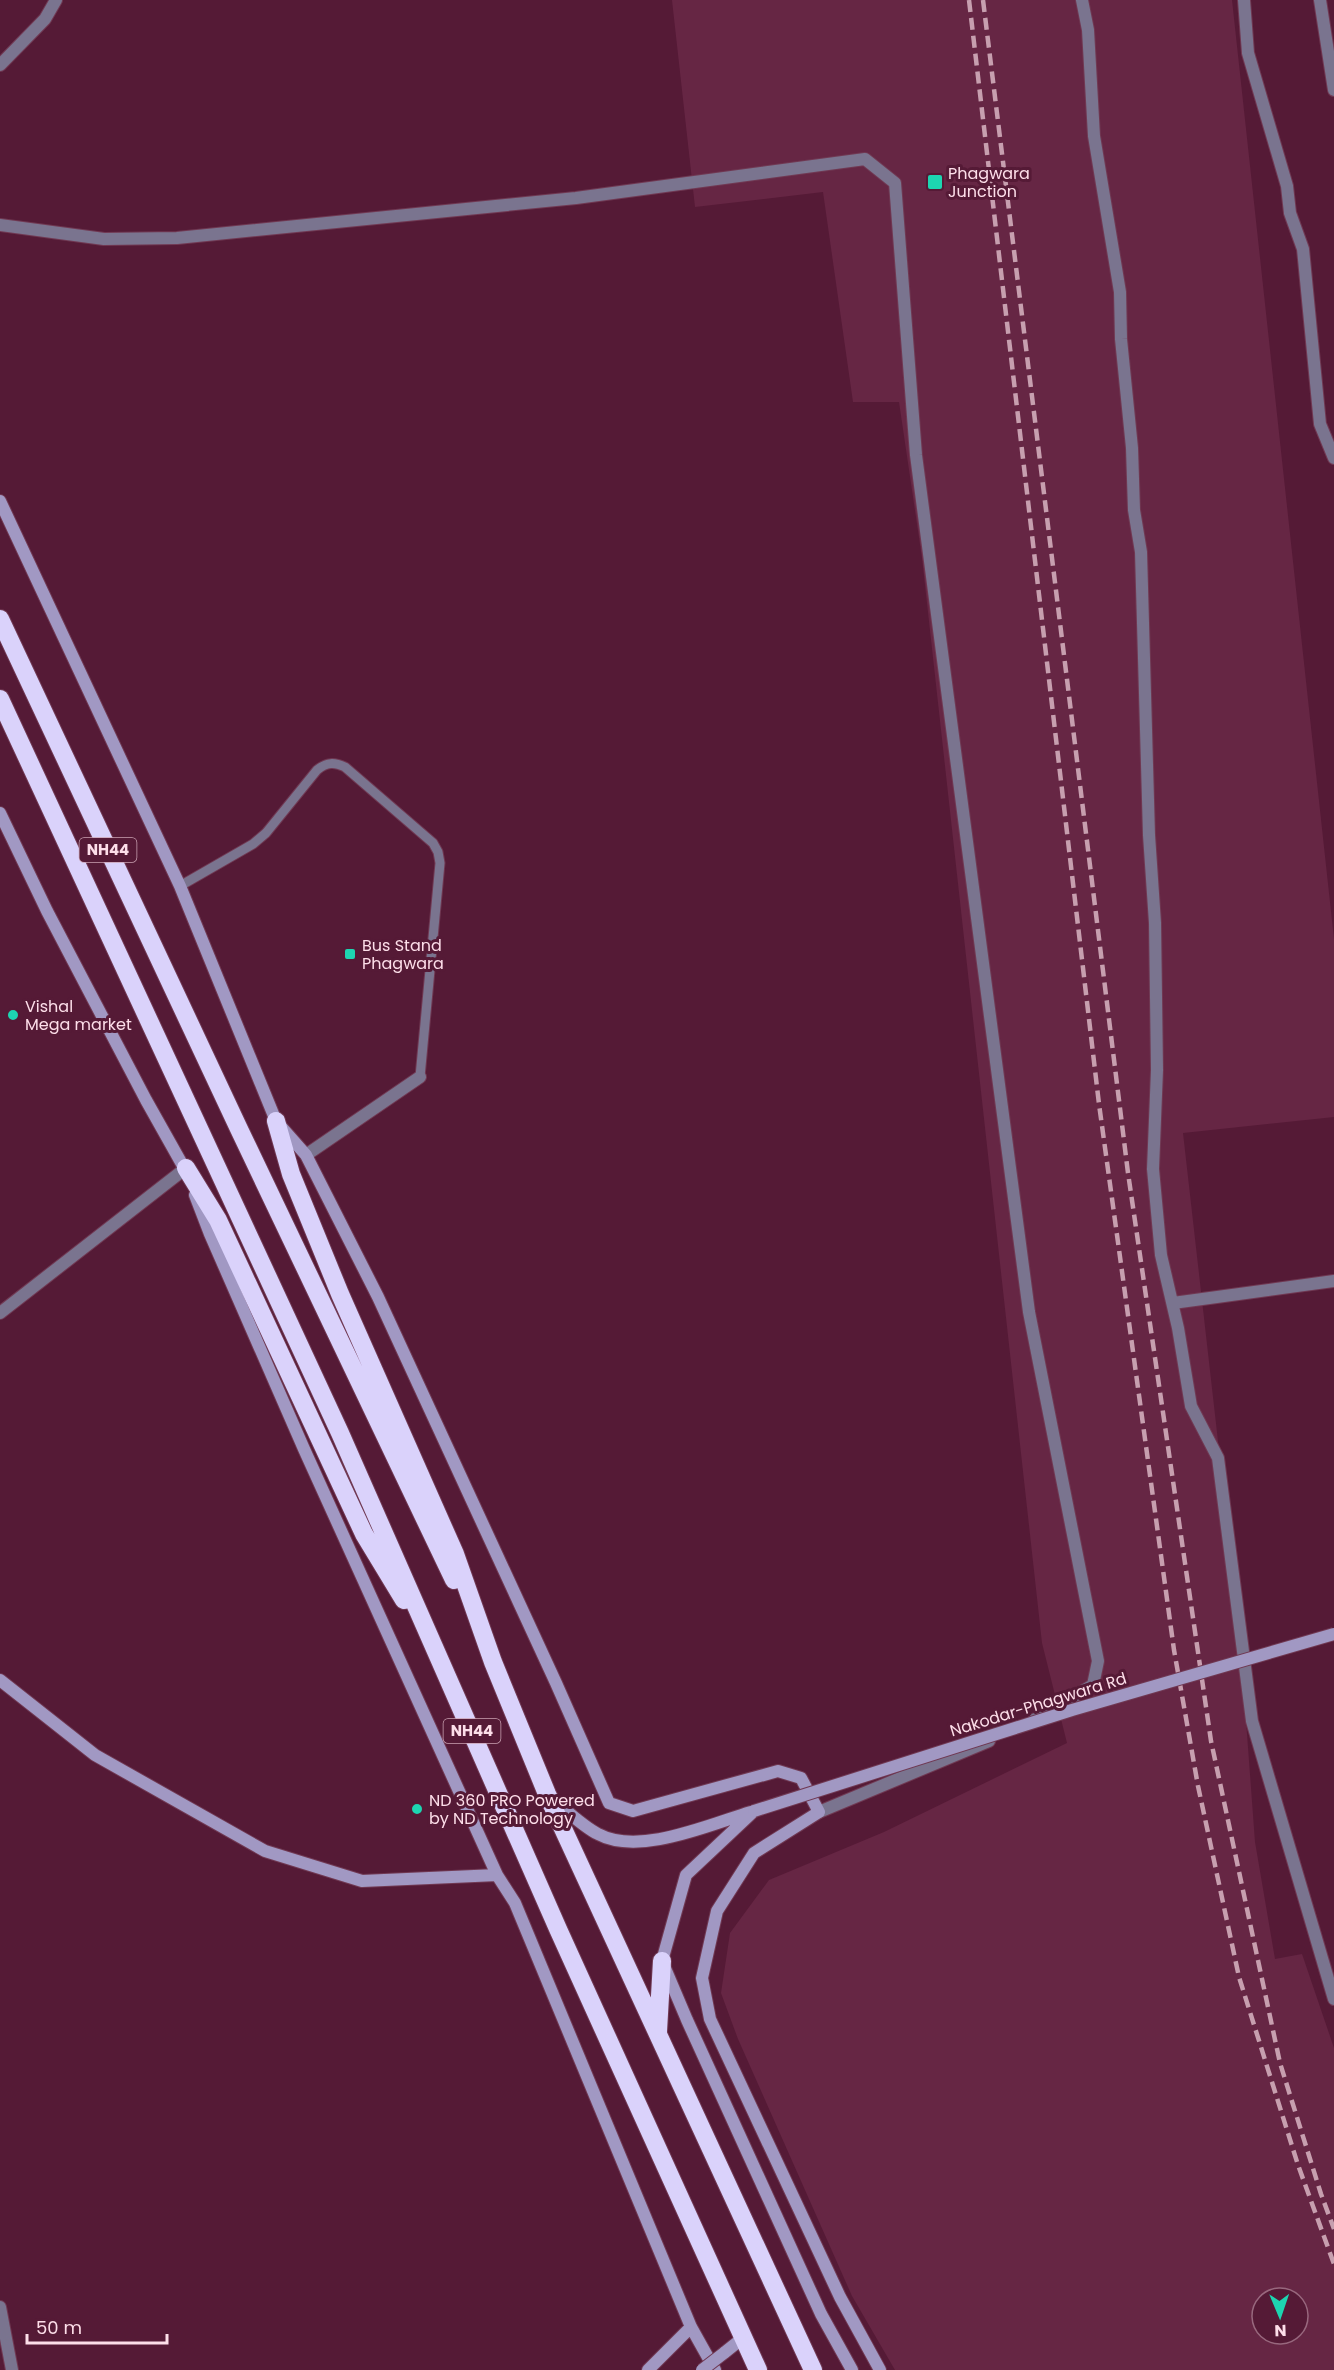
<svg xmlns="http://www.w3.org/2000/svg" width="1334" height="2370" viewBox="0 0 1334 2370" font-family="Poppins,sans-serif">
<rect width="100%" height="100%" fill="#551a36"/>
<!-- built -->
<path fill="#662644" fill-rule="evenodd" d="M672,0H1232L1334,939V1117L1183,1133L1239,1626L1255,1842L1275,1959L1302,1954L1334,2048V2370H895L852,2296L738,2039L721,1993L730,1933L769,1880L884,1832L1067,1743L1042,1643L922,558L899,402H853L823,192L695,207ZM1262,2298H1298V2334H1262Z"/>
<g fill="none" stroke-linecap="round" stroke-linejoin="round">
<!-- lane casing -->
<g stroke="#703953" stroke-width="11">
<path id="lane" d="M180,886L253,844L266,833L317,770C327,762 334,762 345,767L433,843L438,852L440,863L420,1077"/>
</g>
<!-- street casing -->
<g stroke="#703953" stroke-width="14">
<path id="street" d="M1082,0L1088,30L1094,136L1120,292L1121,339L1132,448L1134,510L1141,552L1149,835L1155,923L1157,1070L1153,1169L1161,1255L1178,1328L1191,1406L1218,1458L1252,1721L1334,1999
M1244,0L1248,53L1287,186L1290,213L1303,249L1320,424L1334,458
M1320,0L1334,90
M0,65L45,19L56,0
M0,225L104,239L177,238L576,198L865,159L895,183L916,455L1029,1312L1098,1661L1093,1685L1034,1720
M306,1155L420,1077
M1173,1303L1334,1281
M0,1313L186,1168
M819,1812L989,1741
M0,2307L12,2370"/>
</g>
<!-- secondary casing -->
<g stroke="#703953" stroke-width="14">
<path id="secondary" d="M0,501L180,886L276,1121L306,1155L378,1297L556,1683L609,1803L633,1811L778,1771L801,1778L819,1812L754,1853L717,1911L702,1978L710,2019L840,2297L880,2370
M0,813L47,911L146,1100L187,1173
M195,1195L210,1234L304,1449L497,1875L515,1903L691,2327L715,2370
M0,1680L95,1755L265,1851L362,1881L497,1875
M550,1797C564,1808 582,1826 598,1834C639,1856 708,1825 751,1812
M754,1811L686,1875L662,1961L687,2020L821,2314L852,2370
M724,2353L744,2337
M648,2370L691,2327"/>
</g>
<!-- highway casing -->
<g stroke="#703953" stroke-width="20">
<path id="highway" d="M0,619L239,1129L454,1580
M0,699L340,1433L558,1929L758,2370
M276,1121L291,1174L340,1294L455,1554L493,1662L547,1794L813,2370
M186,1168L218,1220L364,1534L404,1600
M658,2031L662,1961"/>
</g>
<!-- lane -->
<use href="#lane" stroke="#7a748f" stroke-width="9"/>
<!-- street -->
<use href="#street" stroke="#7a748f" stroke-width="12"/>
<!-- secondary -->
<use href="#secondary" stroke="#a198c3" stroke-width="12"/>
<!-- highway -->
<use href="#highway" stroke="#dad2fb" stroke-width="18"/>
<!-- rail -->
<path stroke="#c79faf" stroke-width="4.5" stroke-dasharray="12 6" stroke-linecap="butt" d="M969,0L1099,1104L1174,1650L1198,1786L1239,1977L1298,2165L1334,2264
M983,0L1128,1173L1211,1741L1280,2063L1321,2194L1334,2229"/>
<!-- secondary-bridge casing -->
<g stroke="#703953" stroke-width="14" stroke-linecap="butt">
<path id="secondary-bridge" d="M754,1811L1072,1710L1334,1634
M702,2370L724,2353"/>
</g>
<!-- secondary-bridge -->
<use href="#secondary-bridge" stroke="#a198c3" stroke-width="12"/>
</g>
<!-- markers -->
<g fill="#1dd5b1" stroke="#551a36" stroke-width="2">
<rect x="927" y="174" width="16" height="16" rx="3"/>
<rect x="344" y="948" width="12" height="12" rx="3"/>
<circle cx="13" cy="1015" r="6"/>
<circle cx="417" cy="1809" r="6"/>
</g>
<g text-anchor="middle" stroke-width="6" stroke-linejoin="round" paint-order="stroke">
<!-- shield labels -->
<g fill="#551a36" stroke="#cba3b3" stroke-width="1.5">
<rect x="79.5" y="838" width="57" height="24" rx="4.5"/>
<rect x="443.5" y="1719" width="57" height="24" rx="4.5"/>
</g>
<g font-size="15" font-weight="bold" fill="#fddee9">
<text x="108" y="855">NH44</text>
<text x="472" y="1736">NH44</text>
</g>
<!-- poi labels -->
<g font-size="16" fill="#fddee9" stroke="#551a36" text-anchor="start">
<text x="948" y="179">Phagwara<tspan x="948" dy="18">Junction</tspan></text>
<text x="362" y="951">Bus Stand<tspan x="362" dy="18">Phagwara</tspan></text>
<text x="25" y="1012">Vishal<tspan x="25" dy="18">Mega market</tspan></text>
<text x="429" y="1806">ND 360 PRO Powered<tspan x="429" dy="18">by ND Technology</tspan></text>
</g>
<!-- street labels -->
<g font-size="16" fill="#fddee9" stroke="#551a36">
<text transform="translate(1038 1704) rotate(-17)" y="6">Nakodar-Phagwara Rd</text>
</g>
</g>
<!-- north arrow -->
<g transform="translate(1280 2316) rotate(178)"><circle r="28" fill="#551a36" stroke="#98687e" stroke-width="1.5"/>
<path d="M0-4.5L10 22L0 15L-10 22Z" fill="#1dd5b1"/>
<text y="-9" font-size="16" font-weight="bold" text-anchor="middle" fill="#fddee9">N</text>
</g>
<!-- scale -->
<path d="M27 2334v9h140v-9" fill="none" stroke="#fddee9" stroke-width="3"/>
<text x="36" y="2334" font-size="18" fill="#fddee9" stroke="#551a36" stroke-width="4.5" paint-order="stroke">50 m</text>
</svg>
